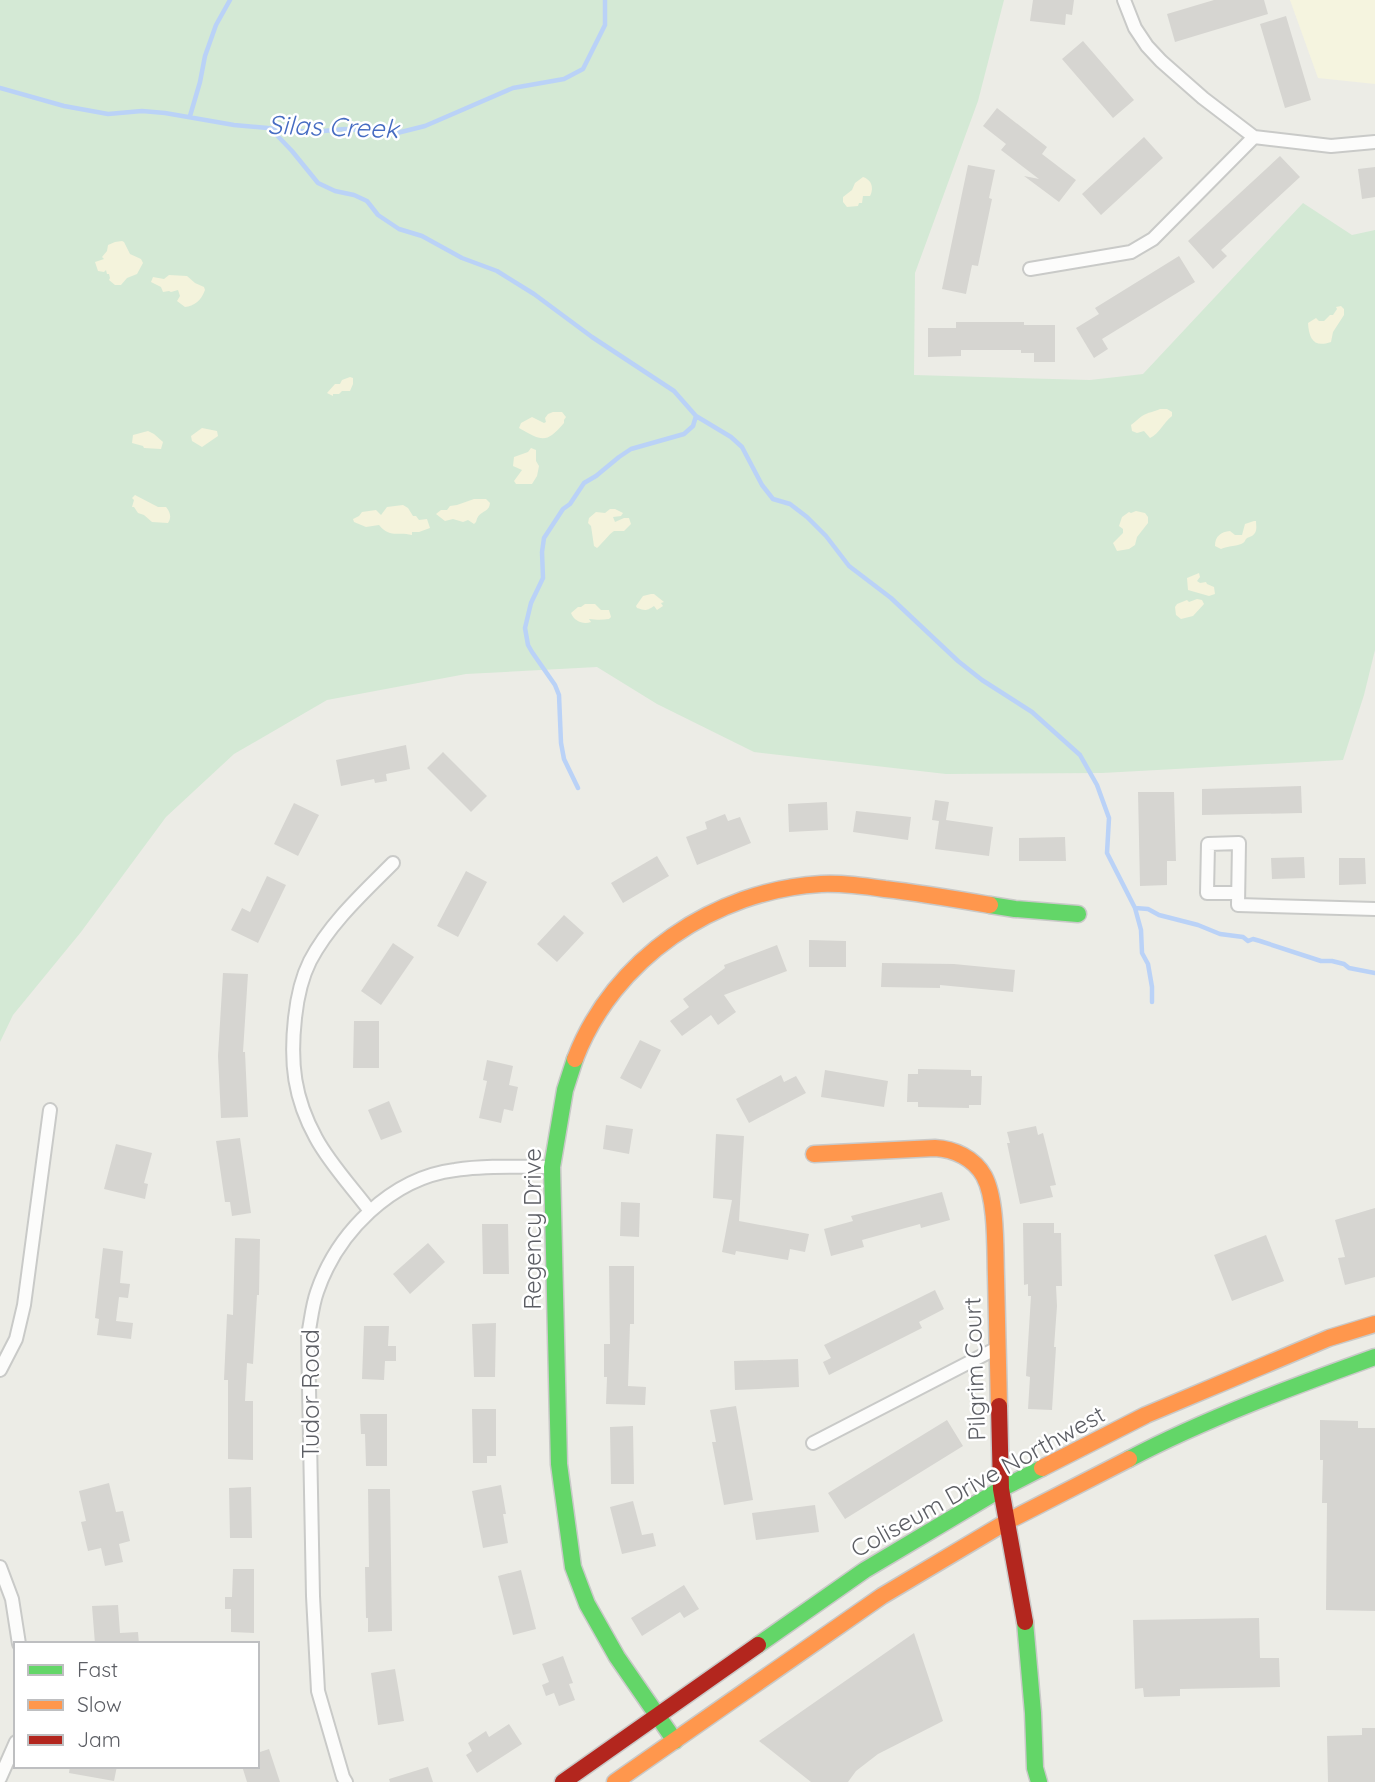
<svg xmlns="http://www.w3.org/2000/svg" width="1375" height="1782" viewBox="0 0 1375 1782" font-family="Quicksand,sans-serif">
<rect width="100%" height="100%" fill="#ecece6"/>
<!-- commercial -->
<path fill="#f5f4df" d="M1290,0H1375V84L1318,78Z"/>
<!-- green -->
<path fill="#d4e9d5" d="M0,0H1004L978,101L915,273L914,375L1090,380L1143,374L1303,203L1352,235L1375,230V650L1364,695L1343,760L1102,773L946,774L754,752L657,704L597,667L466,674L327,700L234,754L166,817L81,932L13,1015L0,1042Z"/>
<!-- sand -->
<path fill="#f4f3dc" d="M863,177C872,180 874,188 870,196H863L862,203H859L858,206L847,207L843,202V197L852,190L855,183Z
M122,241L124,242L130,254L141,259L143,263L137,274L127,278L121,285H115L109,280L110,278L109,274H107L106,270L104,272L98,271L95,262L104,259L102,257L107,251L108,245L115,242Z
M169,275L187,276L195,283L204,287L205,290C201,301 194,306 185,307L177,301L180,296L178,290L171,292L169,291L163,292L161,287L151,282L153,277L164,279Z
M1341,306L1344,309V315L1333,332L1331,342C1314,348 1309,339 1308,323L1316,318L1319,321H1324L1330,315H1333L1337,309L1336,307Z
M350,377L353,378V384L350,391H342L339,394H333V396L327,393L335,384H340L342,380Z
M1160,409H1167L1172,412V416C1163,423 1160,433 1150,438L1144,431L1137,433L1132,431L1131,425C1135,422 1138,419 1142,416C1148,412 1154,412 1160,409Z
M553,412H562L566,417L564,420V423C546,444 542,441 519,428L521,423L532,417L544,423L546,422L545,418L548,414Z
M202,428L217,431L218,436L202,447L192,441L191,436Z
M148,431L154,434L163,442L161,449L144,448L143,446L132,443L133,435Z
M531,448L536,450V461L539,466L537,476L532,484H516L514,481L522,470L513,466L514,457L528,452Z
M135,495L158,507H166C170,512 172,517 168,523L152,522L144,515L138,513L134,507H132L134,500L132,498Z
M474,499H486L490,503C489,514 479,509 476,522L474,524L468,520L463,522L453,519L445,521L436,514L441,510H447L450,506L457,505Z
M403,505L408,508L413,516H416L419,520L427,519L430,528L419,532H412V535C397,531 391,539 379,525L366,527L354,522L353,519L359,516L362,512L376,510L381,515L387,507Z
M610,509H615L623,513L621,516L613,517L615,522L624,518H629L631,524L624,531C623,531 615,531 614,531C610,533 601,545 597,548L594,546L591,526L588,523L589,518L596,512L605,513Z
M1136,511L1145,513L1148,517V523L1137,537L1135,545L1129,549L1117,551L1113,543L1123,533V529L1119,526L1122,517L1129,512L1131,513Z
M1254,521H1256C1256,526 1258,532 1252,536C1250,537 1248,537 1246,539C1245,540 1245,542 1243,543C1239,546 1227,546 1221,549L1215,546C1215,536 1221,532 1230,531L1235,535H1242L1245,524Z
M1199,573L1200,577L1197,581L1200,583L1206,582L1207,584L1214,587L1215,594L1209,596L1188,590L1187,578Z
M651,594H654L664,602L661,603L663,606L657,610L654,606C645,612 645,610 637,608L636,606L643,596Z
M1197,599L1202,600L1204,604L1193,616L1181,619L1176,615L1175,607L1177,604L1187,600L1189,602Z
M585,604H595L601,610H609L611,617L609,619C602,620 597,620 589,619L591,622C583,625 574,621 571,613L578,607H581Z"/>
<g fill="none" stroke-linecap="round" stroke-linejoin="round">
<!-- stream -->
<path stroke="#bad2f7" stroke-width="4.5" d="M0,88L64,106L108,114L142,111L165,113L234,125L312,132L345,129L397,133L425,126L513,88L564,79L583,69L605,25V0
M190,116L200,82L205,56L216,25L230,0
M271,129L292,151L318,183L335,191L354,195L367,201L378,215L399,229L422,236L462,258L497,271L534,294L592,337L674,391L696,416L731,437L742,447L762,485L773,499L790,504L807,517L826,536L849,566L891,598L958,661L982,680L1032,712L1080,755L1097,785L1109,818L1107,853L1135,908L1141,930L1142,953L1148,964L1152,987V1002
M578,788L564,759L561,743L559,695L555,685L532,652L528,645L525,628L531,603L543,578L542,552L544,538L563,509L570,504L584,483L596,476L619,457L631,449L684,434L693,426L696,416
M1135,908L1148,909L1159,915L1198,925L1220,934L1243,937L1248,941L1253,939L1260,941L1321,961H1332L1344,964L1349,968L1375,973"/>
</g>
<!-- building -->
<path fill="#d6d5d1" d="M1033,0H1074L1072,15L1066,14L1065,25L1030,21Z
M1214,0H1264L1268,14L1175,42L1167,14Z
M1286,16L1311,100L1285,108L1260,24Z
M1083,41L1134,100L1113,118L1062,59Z
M997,108L1047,147L1042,154L1076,180L1059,202L1024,176L1039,179L1001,150L1006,144L983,126Z
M1144,137L1163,158L1101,215L1082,194Z
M1280,156L1300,177L1221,250L1227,256L1213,269L1188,241Z
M968,165L995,170L989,198L992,199L978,266L972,265L966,294L942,289Z
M1375,167V197L1362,199L1358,169Z
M1179,256L1195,282L1102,339L1108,349L1094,358L1076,328L1099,314L1095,308Z
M956,322H1024V325H1055V362H1034V353H1021V350H961V356L928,357V328H956Z
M406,745L410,769L386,774L387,781L375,783L374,779L341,786L336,760Z
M443,752L487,796L471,812L427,768Z
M1301,786L1302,813L1202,815V789Z
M1138,792H1174L1176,861H1167V885L1140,886Z
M935,800L949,802L946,820L993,827L989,856L935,849L939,821L932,820Z
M827,802L828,830L789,832L788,804Z
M294,803L319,815L298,856L274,844Z
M856,811L911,817L908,840L853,832Z
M725,814L728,821L740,817L751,843L697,865L686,837L707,829L705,822Z
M1065,837L1066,861H1019V838Z
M657,856L669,876L623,903L611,883Z
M1304,857L1305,878L1272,879L1271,858Z
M1339,858H1365L1366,884L1339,885Z
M466,871L487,882L458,937L437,926Z
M267,876L286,885L258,943L231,930L242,908L250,912Z
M564,915L584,933L557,962L537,944Z
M809,940L846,941V967H809Z
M393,943L414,957L381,1005L361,991Z
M777,945L787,971L724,995L736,1012L718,1025L711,1015L682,1036L670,1021L689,1007L683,999L725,968L724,965Z
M882,963L954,964L1015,970L1013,992L940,985V988L881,987Z
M223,973L248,974L243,1052H245L248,1117L221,1118L218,1056Z
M354,1021H379V1068H353Z
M640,1040L661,1050L641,1089L620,1078Z
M487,1060L513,1066L509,1085L518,1087L513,1111L504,1109L501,1123L479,1118L487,1081L483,1080Z
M918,1069L971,1070V1076H982L981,1105H969V1108L918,1107V1102H907L908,1074H918Z
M825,1070L888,1081L884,1107L821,1097Z
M781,1075L784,1082L796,1076L806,1093L749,1123L736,1099Z
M389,1101L402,1132L381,1140L368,1110Z
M606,1125L633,1129L629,1154L603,1149Z
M1036,1126L1038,1135L1043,1133L1056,1185L1050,1186L1053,1197L1020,1204L1007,1143H1010L1007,1132Z
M716,1134L744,1136L739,1221L809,1234L805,1252L790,1249L788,1260L736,1251L735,1255L722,1252L732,1200L713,1198Z
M240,1138L251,1213L232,1216L230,1202H225L216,1141Z
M116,1144L152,1153L144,1183L148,1184L145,1199L104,1189Z
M942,1192L950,1220L921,1228L920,1224L862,1240L864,1247L831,1256L824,1229L853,1221L851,1216Z
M621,1202L640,1203L639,1237L620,1236Z
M1375,1208V1277L1345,1285L1338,1258L1345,1257L1335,1220Z
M1023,1223H1054V1233H1061L1062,1286H1056L1057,1306L1054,1347H1056L1052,1410L1028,1409L1030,1377L1026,1376L1031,1296H1028V1284L1024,1285Z
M482,1224H508L509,1274H483Z
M1266,1235L1284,1281L1232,1301L1214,1255Z
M235,1238L260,1239L259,1295H257L253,1364L247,1363L245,1401H253V1460L228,1459V1380H224L227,1314L233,1315Z
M428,1243L445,1262L410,1294L393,1274Z
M103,1248L123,1251L120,1283L130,1284L128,1298L119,1297L116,1321L133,1323L131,1339L97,1335L99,1319L95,1318Z
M609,1266H634V1324H630L628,1386L646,1387L645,1405L606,1404L607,1377H604V1344H610Z
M935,1290L944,1309L919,1322L922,1328L829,1375L823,1362L831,1358L824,1345Z
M496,1323L495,1377H474L472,1324Z
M364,1326H389L388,1346H396V1361H385L384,1380L362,1379Z
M798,1359L799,1387L735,1390L734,1361Z
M736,1406L753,1500L724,1505L712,1442H716L710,1410Z
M472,1409H496V1456H487V1463H473Z
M360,1414H387V1466H366L365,1434H361Z
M947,1420L963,1446L845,1519L828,1493Z
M1320,1420L1358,1421V1428H1375V1611L1326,1610L1327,1503H1322L1323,1460H1320Z
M633,1426L634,1484H611L610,1427Z
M109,1483L116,1512L123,1511L130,1541L119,1544L123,1562L105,1566L101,1548L88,1551L81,1522L86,1521L79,1491Z
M501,1485L506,1514H503L508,1543L483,1548L472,1491Z
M251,1487L252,1538H230L229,1488Z
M368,1489H390L392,1631L368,1632V1618H366L365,1567H369Z
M633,1501L642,1535L653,1533L656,1546L622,1554L610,1507Z
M815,1505L819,1532L756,1540L752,1513Z
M233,1569H254V1633L231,1632V1609H225V1597H232Z
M521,1570L536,1629L513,1635L498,1576Z
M684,1585L699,1609L684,1618L680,1612L642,1636L631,1618Z
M118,1605L120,1633L138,1632L139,1644H95L92,1606Z
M1259,1618L1260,1658H1279L1280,1687L1180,1689V1696L1144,1697L1143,1688L1135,1689L1133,1620Z
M914,1633L943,1721L878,1754L856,1771L848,1782H811L759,1741Z
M563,1656L573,1683L569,1684L575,1700L559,1706L554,1693L546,1696L542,1685L549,1682L542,1664Z
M395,1669L404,1721L378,1725L371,1673Z
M509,1724L522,1744L477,1773L466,1755L472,1751L468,1743L486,1731L489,1737Z
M1362,1728H1375V1782H1328L1327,1736L1362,1735Z
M269,1749L280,1782H247L242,1766H257V1753Z
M70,1766H117L114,1781L69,1773Z
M428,1767L433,1782H390L389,1779Z"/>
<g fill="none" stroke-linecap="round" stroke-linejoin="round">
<!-- street casing -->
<g stroke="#c9cac8" stroke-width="16">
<path id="street" d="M1124,0L1135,28L1147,46L1161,61L1203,98L1254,137L1331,146L1375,142
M1030,269L1131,252L1153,239L1254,137
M1238,893H1207L1208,844L1239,843L1238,905L1375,909
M370,1211C352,1187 330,1164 316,1138C294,1098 290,1063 295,1018C297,999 301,979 310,961C330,923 363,893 393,863
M0,1370L16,1339L24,1305L50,1110
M813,1443L997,1348
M0,1567L12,1599L19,1644
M0,1778L16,1742
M346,1782L343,1777L318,1691L313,1596L308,1335C311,1321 312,1306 317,1292C337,1233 391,1178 455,1170C487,1165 520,1167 552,1167"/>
</g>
<!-- fast casing -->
<g stroke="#c9c9c8" stroke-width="19">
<path id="fast" d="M990,905L1015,909L1078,914
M575,1059L565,1090L552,1167L559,1464L573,1567L587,1604L617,1657L675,1741
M1129,1459C1207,1418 1292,1387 1375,1357
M1025,1622L1033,1713L1035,1768L1039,1782
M758,1645L865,1570L1001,1489L1042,1468"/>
</g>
<!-- slow casing -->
<g stroke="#c9c9c8" stroke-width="19">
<path id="slow" d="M575,1059C613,959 715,890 821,884C843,883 864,886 885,889C920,893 955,899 990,905
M814,1154L935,1148C954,1149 974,1158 984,1176C997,1200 995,1250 996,1277C997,1320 998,1363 999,1406
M1042,1468L1146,1415L1329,1338L1375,1324
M615,1782L882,1596L1008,1521L1129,1459"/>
</g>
<!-- jam casing -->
<g stroke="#c9c9c8" stroke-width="19">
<path id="jam" d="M999,1406L1001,1489L1025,1622
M563,1782L758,1645"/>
</g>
<!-- street -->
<use href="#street" stroke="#fcfcfb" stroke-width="12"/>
<!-- fast -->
<use href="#fast" stroke="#63d668" stroke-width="16"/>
<!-- slow -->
<use href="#slow" stroke="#ff974d" stroke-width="16"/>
<!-- jam -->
<use href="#jam" stroke="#b3261e" stroke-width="16"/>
</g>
<g text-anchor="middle" stroke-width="5" stroke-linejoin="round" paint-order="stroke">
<!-- street labels -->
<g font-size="24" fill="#5c5e64" stroke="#fff">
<text transform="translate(533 1229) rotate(-90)" y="8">Regency Drive</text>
<text transform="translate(975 1369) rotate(-92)" y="8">Pilgrim Court</text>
<text transform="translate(311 1394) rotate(-90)" y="8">Tudor Road</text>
<text transform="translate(978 1482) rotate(-29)" y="8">Coliseum Drive Northwest</text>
</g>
<!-- water labels -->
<g font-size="26" font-style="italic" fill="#466cc2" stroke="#fff">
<text transform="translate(333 127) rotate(2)" y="9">Silas Creek</text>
</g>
</g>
<!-- legend -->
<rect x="14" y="1642" width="245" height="126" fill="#ffffff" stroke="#bebfc1" stroke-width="2"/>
<rect x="28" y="1665" width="35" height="10" fill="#63d668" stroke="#bebfc1" stroke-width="2"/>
<text x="77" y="1677" font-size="21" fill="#5c5e64">Fast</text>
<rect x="28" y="1700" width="35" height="10" fill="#ff974d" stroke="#bebfc1" stroke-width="2"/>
<text x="77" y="1712" font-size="21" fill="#5c5e64">Slow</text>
<rect x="28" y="1735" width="35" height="10" fill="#b3261e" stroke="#bebfc1" stroke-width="2"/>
<text x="77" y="1747" font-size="21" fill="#5c5e64">Jam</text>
</svg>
